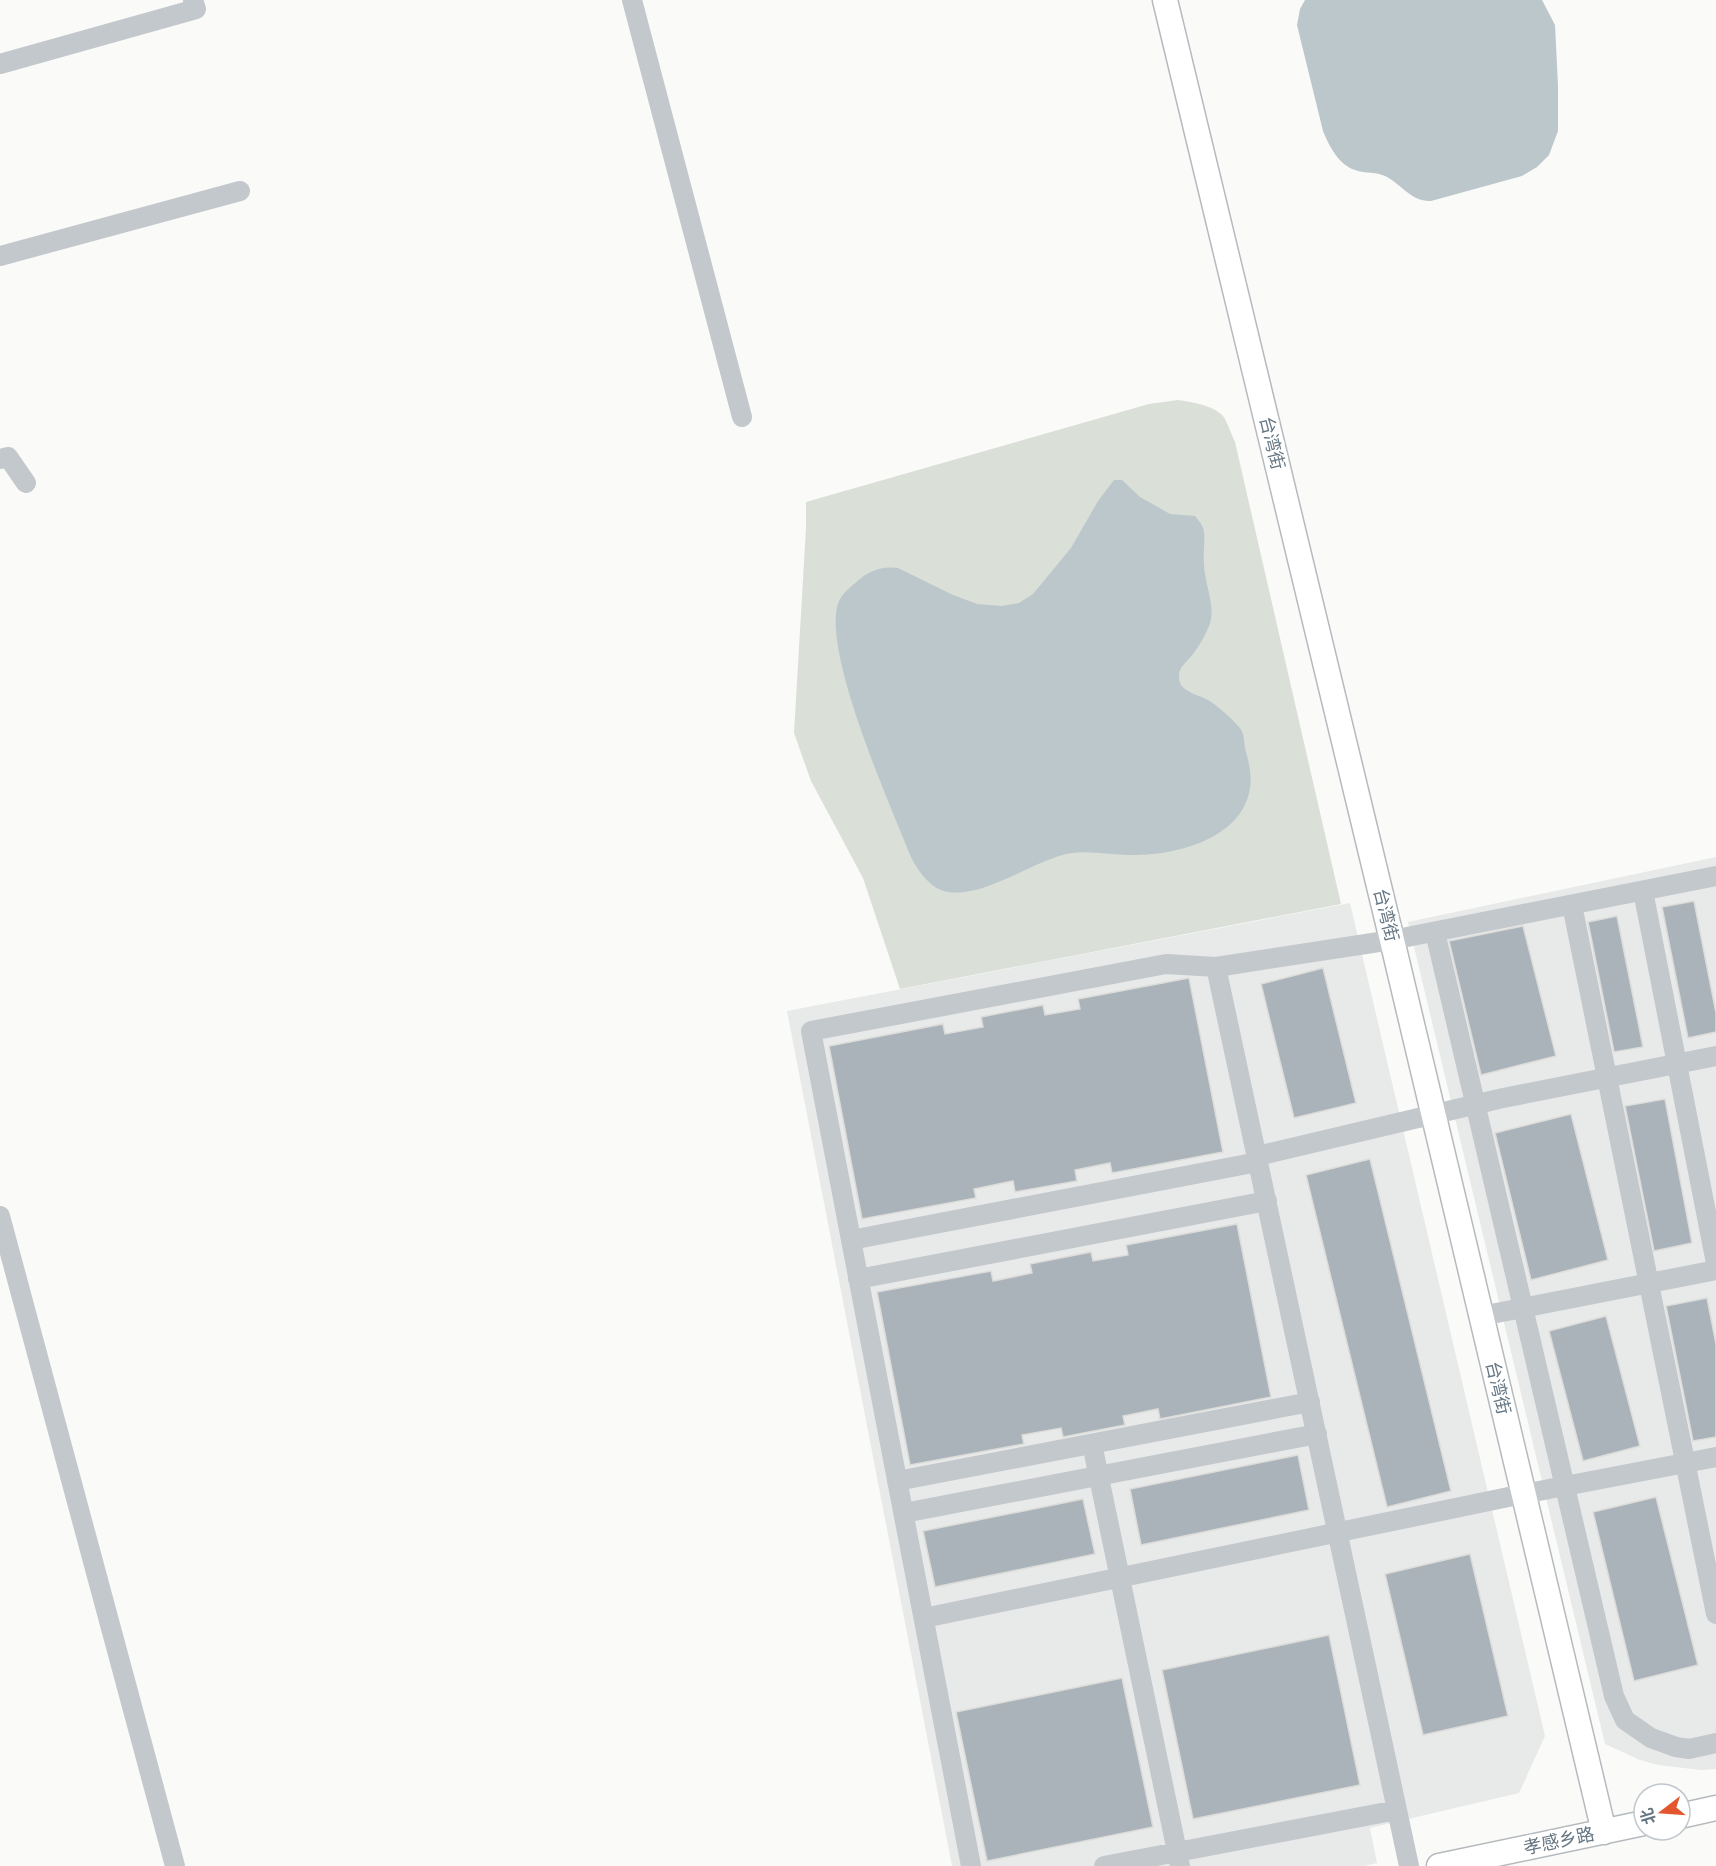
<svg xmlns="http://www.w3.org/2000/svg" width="1716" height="1866" viewBox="0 0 1716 1866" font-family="Quicksand,'Noto Sans SC',sans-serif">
<rect width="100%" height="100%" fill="#fafaf8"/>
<!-- built -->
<path fill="#e8e9e9" d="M1716,857V1769L1701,1770L1658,1765L1640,1760L1605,1744L1408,922Z
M1350,903L1545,1736L1519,1793L1370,1828L1377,1863L1364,1866H952L787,1011Z"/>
<!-- green -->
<path fill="#dadfd7" d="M1178,400C1191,402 1213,405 1223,416C1228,423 1231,434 1235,442L1341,904L900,989L863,878L811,781L794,733L806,528V502L1149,404Z"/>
<!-- water -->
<path fill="#bbc7cb" d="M1305,0H1542L1555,25L1558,86V131L1549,155L1537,167L1522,176L1431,201C1412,202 1403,186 1387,177C1377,171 1365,174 1355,170C1339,165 1329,146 1323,131L1297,25L1300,9Z
M1114,480H1122L1140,497L1170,514L1195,516C1199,521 1203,525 1204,532C1205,542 1203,553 1204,564C1204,583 1217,608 1209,626C1205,636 1199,646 1193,654C1188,661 1179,666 1179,676C1178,692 1198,694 1208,700C1218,706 1231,718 1239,727C1246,735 1243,743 1246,752C1250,767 1253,781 1248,797C1235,839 1178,854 1138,855C1116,856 1087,849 1066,854C1031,862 976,903 941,890C928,885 917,869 911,857C892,809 817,642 840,599C845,591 853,585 860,579C871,570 883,566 898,568L953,595L977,604L1002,606L1019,603L1033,594L1071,548L1098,501Z"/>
<!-- building -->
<path fill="#aab3b9" stroke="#dcdcda" stroke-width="1.5" d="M1694,901L1716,1013V1032L1688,1038L1662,907Z
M1617,916L1643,1047L1614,1052L1588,922Z
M1523,926L1556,1056L1481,1075L1449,941Z
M1323,968L1356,1103L1294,1118L1261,984Z
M1189,978L1223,1152L1112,1173L1110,1163L1075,1170L1077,1181L1015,1192L1013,1181L974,1189L976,1198L862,1219L829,1046L943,1024L945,1034L983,1027L981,1017L1043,1005L1045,1015L1080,1009L1078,999Z
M1665,1099L1692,1243L1654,1251L1625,1106Z
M1571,1114L1608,1260L1531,1280L1495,1133Z
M1370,1159L1451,1491L1387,1507L1306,1175Z
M1237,1224L1271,1397L1160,1419L1158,1409L1123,1416L1125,1425L1063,1437L1061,1428L1022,1435L1024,1444L910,1465L877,1292L991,1271L993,1281L1032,1273L1030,1264L1091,1252L1093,1261L1128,1255L1126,1245Z
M1707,1298L1716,1344V1437L1693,1441L1666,1306Z
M1606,1316L1640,1446L1583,1461L1549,1331Z
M1298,1455L1309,1510L1141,1545L1130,1489Z
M1656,1497L1698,1665L1634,1681L1593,1512Z
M1083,1499L1095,1554L935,1587L923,1531Z
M1470,1554L1508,1716L1423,1735L1385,1574Z
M1329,1635L1360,1785L1193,1819L1162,1670Z
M1122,1678L1153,1827L987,1861L956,1712Z"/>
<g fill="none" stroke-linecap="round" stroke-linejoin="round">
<!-- major casing -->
<g stroke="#b5babe" stroke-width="27">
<path id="major" d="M1165,0L1392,940L1604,1832
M1680,1816L1716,1808
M1439,1866L1644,1823"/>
</g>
<!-- minor -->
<path stroke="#c3c8cc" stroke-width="20" d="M632,0L742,417
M0,64L196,9L193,0
M0,256L240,191
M0,459L8,457L26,483
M1643,891L1716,1263
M1572,905L1716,1614
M1435,932L1614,1696L1625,1720L1651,1738L1676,1747L1689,1749L1716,1743
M1216,967L1409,1866
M1257,1156L1503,1098L1716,1056
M0,1216L175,1866
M851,1240L1258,1162
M858,1279L1267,1201
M1481,1316L1716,1270
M1092,1444L1180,1866
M897,1481L1310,1402
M904,1513L1317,1434
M924,1618L1523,1494L1716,1457
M971,1866L811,1031L1166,964L1216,967L1392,940L1716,876
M1104,1866L1397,1810"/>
<!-- major -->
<use href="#major" stroke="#fff" stroke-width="24"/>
</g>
<g text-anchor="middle" stroke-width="6" stroke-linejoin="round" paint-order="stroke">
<!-- street labels -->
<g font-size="18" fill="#657683" stroke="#fff">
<text transform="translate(1272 443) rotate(76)" y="6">台湾街</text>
<text transform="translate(1386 915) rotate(76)" y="6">台湾街</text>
<text transform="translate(1498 1388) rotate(77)" y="6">台湾街</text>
<text transform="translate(1559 1841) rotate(-12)" y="6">孝感乡路</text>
</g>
</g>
<!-- north arrow -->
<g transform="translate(1662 1812) rotate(253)"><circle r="28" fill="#ffffff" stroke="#c1c8cd" stroke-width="1.5"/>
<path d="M0-4.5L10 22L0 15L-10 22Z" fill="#e4572e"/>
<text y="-9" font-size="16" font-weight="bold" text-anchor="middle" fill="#657683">北</text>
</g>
</svg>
